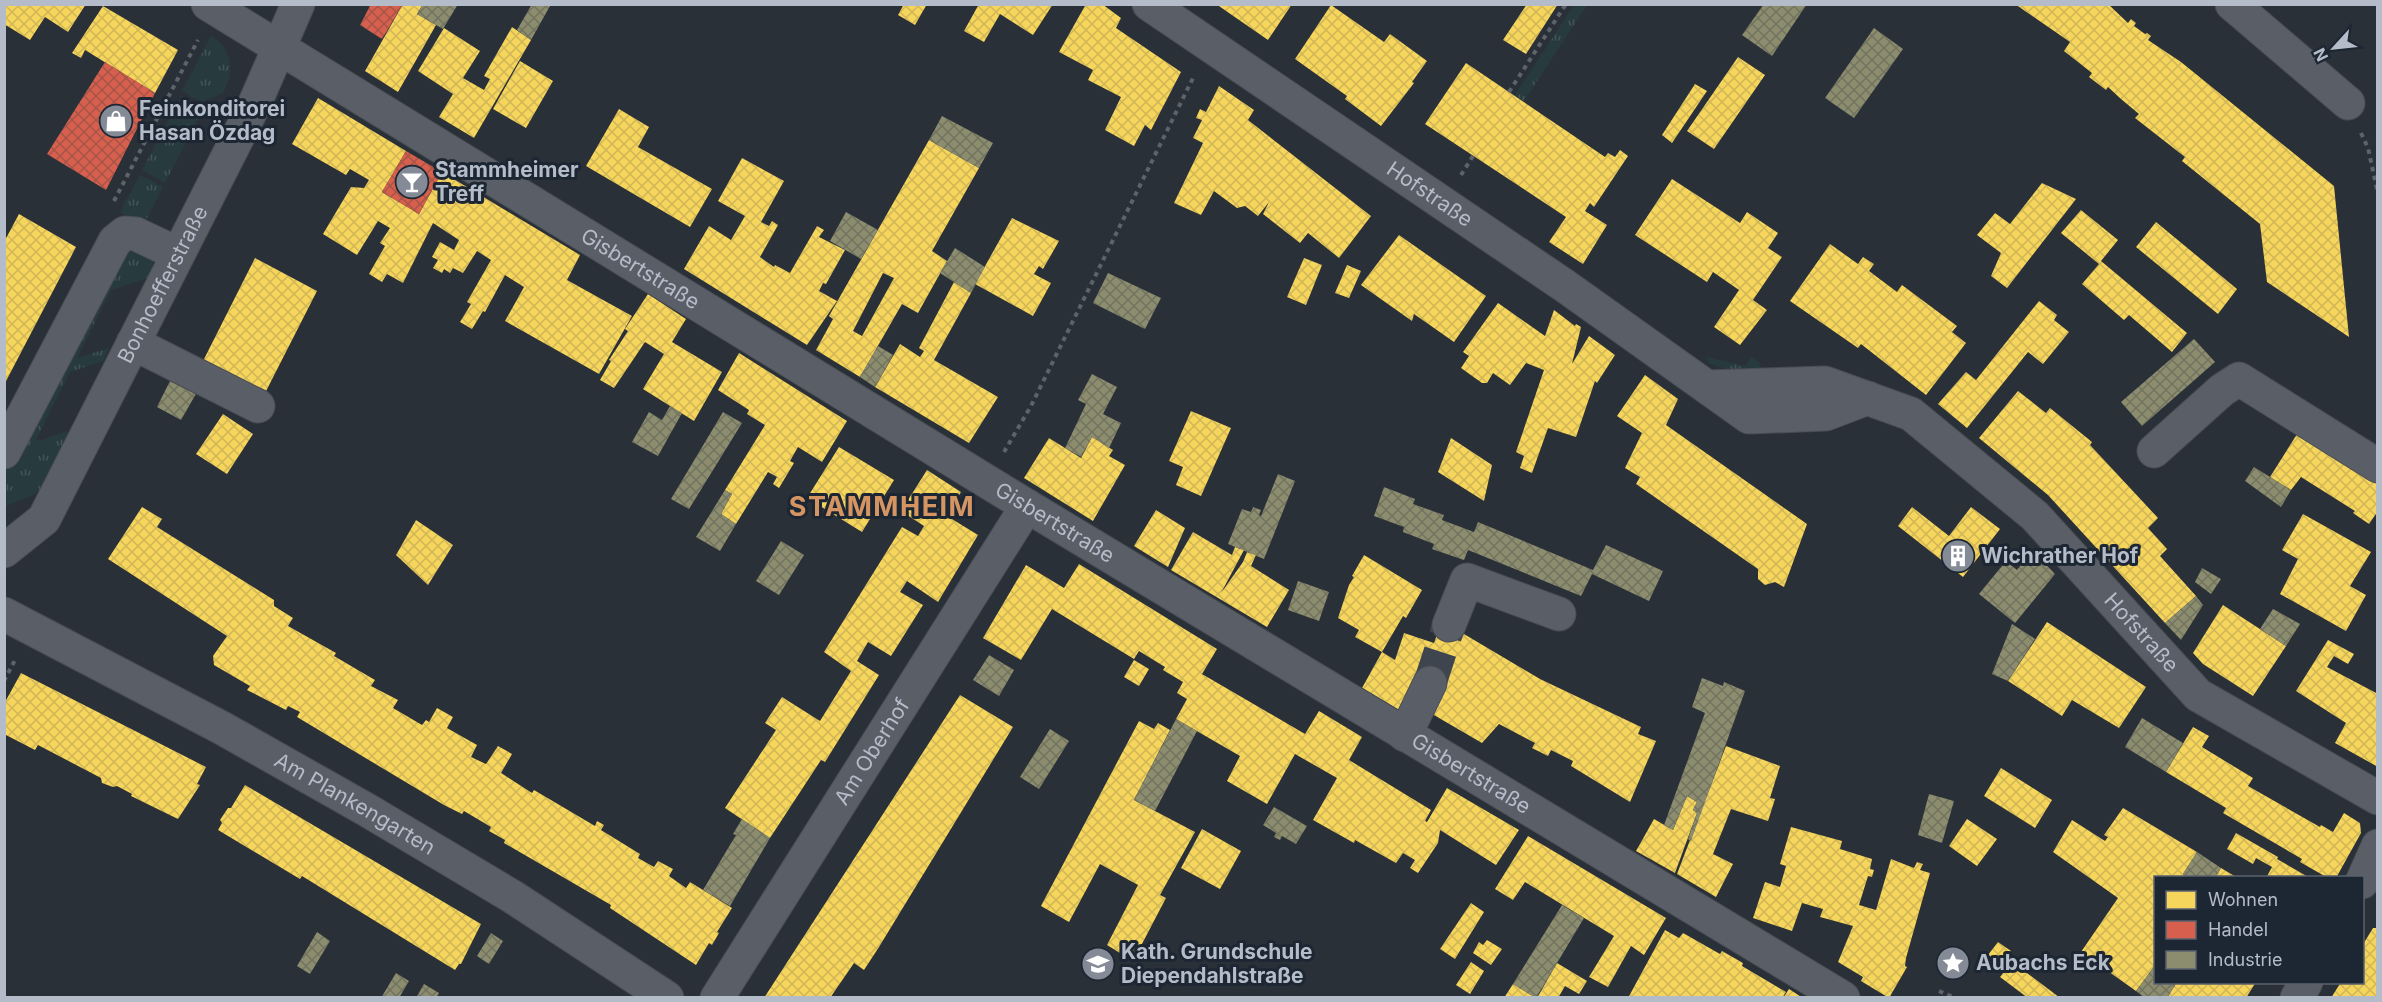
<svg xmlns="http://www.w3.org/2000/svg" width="2382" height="1002" viewBox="0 0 2382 1002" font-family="Inter,sans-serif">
<defs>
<pattern id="grass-tufts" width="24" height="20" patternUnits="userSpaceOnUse" patternTransform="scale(1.5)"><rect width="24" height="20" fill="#273a3e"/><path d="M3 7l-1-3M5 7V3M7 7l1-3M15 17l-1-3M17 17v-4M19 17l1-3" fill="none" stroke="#445559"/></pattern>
<pattern id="homes-cross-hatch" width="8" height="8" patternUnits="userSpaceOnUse" patternTransform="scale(1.5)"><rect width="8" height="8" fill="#f6d55c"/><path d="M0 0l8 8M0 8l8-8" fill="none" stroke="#d0b656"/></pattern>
<pattern id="shops-cross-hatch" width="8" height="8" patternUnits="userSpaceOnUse" patternTransform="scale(1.5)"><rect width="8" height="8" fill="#d6604d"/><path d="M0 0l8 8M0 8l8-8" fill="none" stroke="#a65448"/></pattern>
<pattern id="industry-cross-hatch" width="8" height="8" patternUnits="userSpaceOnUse" patternTransform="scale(1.5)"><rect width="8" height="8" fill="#8c8c6e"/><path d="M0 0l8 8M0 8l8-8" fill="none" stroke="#72735f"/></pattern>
</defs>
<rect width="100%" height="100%" fill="#2a3038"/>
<!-- grass -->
<path fill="url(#grass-tufts)" d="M1574,5H1587L1524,101L1515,95Z
M211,36C233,48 234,74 223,93L202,102L182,91Z
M181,96L204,107L165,183L142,170Z
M140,175L163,187L144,224L120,212Z
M133,251H144L153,260V267L148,278L111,290L77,358L109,348L103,361L70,372L36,439L39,441L67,431L69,433L40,490L31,496L5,506L4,473L112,268L126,254Z
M1707,357L1745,366L1752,357L1760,363L1761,374H1738L1709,363Z"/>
<!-- homes -->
<path fill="url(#homes-cross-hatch)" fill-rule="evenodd" d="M4,4H86L68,32L45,17L30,40L4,24Z
M403,4H423L417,14L436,25L398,92L365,71Z
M904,4H927L915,25L898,15Z
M979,4H1053L1033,35L1000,14L984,42L964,31Z
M1086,4H1102L1121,18L1116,28L1181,72L1151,130L1145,125L1134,146L1105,130L1121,97L1088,80L1093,70L1059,52Z
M1216,4H1292L1268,40Z
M1527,4H1558L1526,54L1503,40Z
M2015,4H2108L2128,23L2131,19L2136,23L2134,26L2145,34L2147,33L2151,36L2148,40L2181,62L2334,186L2349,337L2267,282L2260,224L2182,161L2185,157L2135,118L2139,114L2121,99L2108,87L2106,90L2089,77L2092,73L2064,51L2070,42Z
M1331,5L1384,42L1390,34L1427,61L1412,82L1414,83L1381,126L1345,99L1347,96L1295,59Z
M103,6L178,50L155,93L85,50L81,58L72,53Z
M512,27L531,40L474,138L439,117L453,94L418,71L444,28L480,51L463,78L484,90L490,79L484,76Z
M1738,57L1765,75L1714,149L1687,131Z
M520,61L553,81L526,128L493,109Z
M1466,63L1605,157L1608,153L1615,157L1620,150L1628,156L1594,207L1590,203L1585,211L1607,225L1583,264L1549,242L1566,217L1425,124Z
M1695,84L1707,91L1672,143L1662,135Z
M1219,86L1254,110L1248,120L1371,216L1339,258L1308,233L1300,243L1263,214L1269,202L1258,216L1245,206L1237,208L1214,191L1201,215L1174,203L1203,143L1193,138L1202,120L1196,118L1200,109L1206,112Z
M318,98L406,151L382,192L419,214L442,172L580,255L567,280L632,316L599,374L505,321L524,287L505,275L485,312L483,311L472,329L460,322L471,304L467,302L491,260L477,251L463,273L453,268L450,273L444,269L442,273L433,268L438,260L432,257L440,242L454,250L459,240L433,223L403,283L387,274L382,282L369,274L385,246L380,243L390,228L378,221L357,255L323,234L351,187L364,188L369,180L350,169L346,175L292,144Z
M619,109L649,127L638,147L712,189L690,227L586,166Z
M929,140L979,168L932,251L947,261L918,313L902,304L860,377L816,350L833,319L829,316ZM883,273L894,278L862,336L853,331Z
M742,158L784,181L761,222L769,226L772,221L778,225L760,257L774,267L775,265L790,273L817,226L824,230L819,237L845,250L826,284L823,283L819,291L837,301L807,345L684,269L709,226L731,240L745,216L718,201Z
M1672,179L1740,223L1747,212L1778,233L1768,248L1782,257L1753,300L1767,310L1740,345L1714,327L1739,290L1713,272L1707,282L1635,235Z
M2042,183L2076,199L2007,288L1991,276L2001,253L1977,235L1995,213L2010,224Z
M2081,210L2118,240L2101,261L2187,333L2172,352L2129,315L2124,320L2082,284L2099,264L2061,233Z
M19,214L76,247L4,385V242Z
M1012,218L1059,241L1043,269L1039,266L1034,274L1051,283L1033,316L975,284Z
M2156,222L2237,289L2218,314L2136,247Z
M1399,235L1486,296L1454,342L1414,314L1412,321L1361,285Z
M1830,244L1858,264L1863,257L1874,264L1869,271L1897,292L1902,285L1957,326L1952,332L1966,343L1926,395L1861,344L1858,348L1790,301Z
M255,258L317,291L262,399L200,367Z
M1304,258L1322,265L1306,305L1287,297Z
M1347,265L1361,271L1349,298L1335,293Z
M954,282L971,293L934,360L998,397L969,443L875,387L900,344L920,357L924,351L919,348Z
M648,294L686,319L672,342L722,372L694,421L643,389L664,354L645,342L614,388L600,380L611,361L609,360L628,331L625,329Z
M2039,301L2057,315L2054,320L2069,332L2043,364L2028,352L1967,428L1938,404L1966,372L1976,380Z
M1498,303L1545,336L1554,310L1575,326L1576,324L1581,327L1572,364L1589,336L1615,355L1597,383L1595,381L1576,437L1548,428L1532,473L1520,468L1524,456L1516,452L1544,370L1526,363L1510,385L1493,373L1487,383H1482L1461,368L1469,356L1463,352Z
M739,353L847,421L822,462L798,447L790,461L794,463L779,488L773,484L777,477L768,472L736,524L721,514L732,494L725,490L765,425L747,414L749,410L718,390Z
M1645,375L1678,399L1666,425L1807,524L1784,587L1775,582L1765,585L1758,579V569L1636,484L1640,477L1625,468L1642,433L1617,416Z
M2018,391L2046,413L2050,408L2092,442L2090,445L2158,518L2148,528L2167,549L2160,556L2196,596L2165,623L2048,495L1979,438Z
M1191,411L1231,428L1201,496L1176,485L1183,467L1169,461Z
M223,414L253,434L227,474L196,454Z
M2299,431L2378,481V511L2369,524L2353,513L2355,511L2301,477L2291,490L2270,477Z
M1092,437L1113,450L1109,456L1125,465L1093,521L1024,478L1049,438L1081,458Z
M1451,438L1492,465L1484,501L1438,472Z
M839,447L894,480L862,532L807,498Z
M927,470L961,492L947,516L978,535L938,602L907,581L900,592L923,605L891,656L868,642L857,661L879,675L825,762L821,760L770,838L725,808L776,730L765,723L782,697L820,721L851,671L824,652L902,527L918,536L924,526L901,511Z
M142,507L162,519L157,527L274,600V606L293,618L288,626L336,653L334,656L375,680L371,686L398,700L393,708L422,725L426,720L429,722L437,708L453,717L447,728L477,745L471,757L486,764L498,746L512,754L501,773L532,793L534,790L595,826L597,821L604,825L601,830L640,854L638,858L654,867L658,861L673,869L669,876L686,888L690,882L732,908L717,932L719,933L712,945L709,943L696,965L610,908L611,905L504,843L505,840L489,831L491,827L464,811L462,814L444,805L297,717L300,712L288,706L286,710L247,690L250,686L214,665L213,656L227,636L108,559Z
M1912,507L1949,536L1971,507L2000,529L1963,577L1898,526Z
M1156,510L1185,528L1168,567L1134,546Z
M2303,514L2371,552L2350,586L2366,595L2346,631L2280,594L2298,559L2282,550Z
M416,520L453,545L428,585L396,555Z
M1193,532L1232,555L1235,547L1244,550L1221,593L1243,562L1247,552L1256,555L1251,566L1289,590L1267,627L1171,570Z
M1364,555L1422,590L1406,618L1403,616L1382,652L1355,637L1359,630L1338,618L1349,585L1354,577L1352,576Z
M1079,564L1217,649L1202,674L1305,734L1319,711L1362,737L1349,760L1431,810L1425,821L1427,822L1447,788L1519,830L1496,865L1440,830L1438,843L1418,873L1410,868L1415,860L1403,853L1396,863L1355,840L1354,843L1313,820L1337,778L1295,754L1267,804L1227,781L1240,756L1176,719L1187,699L1177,693L1183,682L1163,670L1165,667L1139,651L1134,659L1052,609L1021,660L983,638L1026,565L1064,588Z
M2223,605L2286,646L2253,696L2203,664L2193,653Z
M1442,621L1540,679L1641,727L1638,734L1656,741L1630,802L1571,766L1573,761L1551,750L1548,756L1532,748L1535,743L1499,724L1482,743L1427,711H1401L1362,688L1382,652L1395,660L1404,633L1434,643Z
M2047,622L2146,687L2119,728L2072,700L2062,716L2008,681Z
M2328,640L2354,654L2348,664L2334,656L2327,667L2378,694V767L2335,743L2346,723L2296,691Z
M1134,660L1149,669L1139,686L1124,677Z
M21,673L206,767L197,784L200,785L178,819L131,796L132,794L117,786L113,787L102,783L101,778L38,745L35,750L4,734V704Z
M960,695L1013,727L879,947L864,970L854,963L830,998H764Z
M1139,721L1154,729L1158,723L1170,730L1134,800L1195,832L1160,895L1166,898L1133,961L1107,945L1138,885L1100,864L1069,922L1041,906Z
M2193,727L2209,736L2202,747L2253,778L2248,786L2320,827L2321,825L2333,832L2344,813L2360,823L2361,833L2336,878H2328L2300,862L2302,859L2223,813L2226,808L2166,772Z
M1726,746L1780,766L1770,798L1775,799L1768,821L1731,809L1713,854L1733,864L1716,897L1677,874Z
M2001,768L2052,800L2035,828L1984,796Z
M245,785L481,924L461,964H459L455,970L302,876L300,879L218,830L222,823L220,820L228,808H231Z
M1687,796L1697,802L1693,810L1697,813L1675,873L1636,851L1654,819L1673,830Z
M2123,808L2197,852L2183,874L2188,878H2156V964L2136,991L2081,952L2118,898L2053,852L2072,820L2105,841L2108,837L2104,835Z
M1967,819L1997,839L1977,866L1949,846Z
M1791,827L1842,841L1840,849L1872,859L1870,869L1874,870L1872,877L1868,876L1859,905L1876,910L1891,859L1914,868L1917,862L1923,864L1920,870L1930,873L1906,958L1905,966L1907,967L1889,998L1861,981L1863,977L1838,962L1853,926L1820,917L1823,909L1802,903L1792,931L1753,918L1765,882L1780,887L1786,866L1780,864Z
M1202,829L1241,851L1220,889L1181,868Z
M2236,833L2278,857L2277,859L2310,878H2266L2272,867L2256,858L2253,864L2227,849Z
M1528,836L1666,918L1644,955L1631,946L1608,987L1589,977L1614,936L1525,882L1513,900L1495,889Z
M2221,868L2238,878H2215Z
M1471,903L1484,912L1455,959L1440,949Z
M2373,928H2378V998H2331L2341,982H2362V946Z
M1665,930L1679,938L1683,933L1720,954L1722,951L1743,963L1742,966L1786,992L1782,998H1628Z
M1487,940L1502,949L1491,965L1473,953L1479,942L1483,945Z
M1998,942L2011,951L2001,964L1988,955Z
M1946,947L1954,954L1950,961L1942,955Z
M1471,962L1484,971L1470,994L1456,985Z
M2012,962L2051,991L2060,998H2028L2000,977Z
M1557,963L1587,981L1579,994L1565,986L1558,998H1537Z
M2177,982H2256L2246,998H2167Z
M1513,984L1536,998H1504Z
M1789,989L1803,998H1783Z"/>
<!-- shops -->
<path fill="url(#shops-cross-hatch)" d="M371,4H403L382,39L360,25Z
M105,62L155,93L106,190L47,154Z
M406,151L442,172L419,214L382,192Z"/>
<!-- industry -->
<path fill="url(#industry-cross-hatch)" d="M423,4H458L443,29L417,14Z
M532,4L550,6L531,40L517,30Z
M1764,4H1807L1772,56L1742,35Z
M1874,28L1903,49L1854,118L1825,98Z
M942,116L993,143L979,168L929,140Z
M846,212L878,230L861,259L830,241Z
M955,248L985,267L971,293L940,273Z
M1108,273L1161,298L1145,329L1093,303Z
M2194,339L2215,362L2142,426L2121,402Z
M878,346L893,355L875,387L860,377Z
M1092,374L1117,387L1103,414L1121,423L1109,448L1092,437L1081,457L1065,448L1086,404L1078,400Z
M172,377L197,392L181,420L157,407Z
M670,406L682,413L658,456L632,442L649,412L662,420Z
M723,412L742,423L689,509L671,499Z
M2254,467L2291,490L2281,507L2245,481Z
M1278,474L1295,481L1264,559L1228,544L1242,509L1251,512L1253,507L1261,510L1259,515L1261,516Z
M1384,487L1415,499L1413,504L1444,515L1442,520L1474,532L1478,522L1593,570L1606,545L1663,571L1649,601L1592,574L1581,596L1468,550L1464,560L1432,549L1434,544L1403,532L1404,527L1374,516Z
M725,490L732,494L721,514L736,524L720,551L696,537Z
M781,541L804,555L779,595L756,581Z
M2032,550L2055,574L2015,623L1979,594L2006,561L2017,570Z
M2202,568L2221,579L2211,594L2195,582Z
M1298,581L1329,592L1319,621L1288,610Z
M2196,596L2203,605L2181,640L2165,623Z
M2273,609L2300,624L2286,646L2260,629Z
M2012,624L2035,639L2008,681L1992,674Z
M989,655L1014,670L999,696L973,680Z
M1702,678L1723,686L1724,682L1745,691L1691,841L1688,839L1697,813L1693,810L1697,802L1687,796L1673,830L1664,825L1705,713L1692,707Z
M2142,718L2183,743L2166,772L2125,747Z
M1176,719L1197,731L1155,811L1134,800Z
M1050,729L1069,741L1039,789L1020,777Z
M1929,794L1954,801L1942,843L1918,835Z
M1274,807L1307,826L1296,844L1282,836L1280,840L1274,837L1276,833L1263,825Z
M742,819L770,838L730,906L703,890L736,835L733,834Z
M2197,852L2221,868L2215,878H2188L2183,874Z
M1562,905L1584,918L1536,998L1513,984Z
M317,932L330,941L310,974L297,966Z
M491,933L503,941L489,964L477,956Z
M2156,964V982H2177L2167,998H2145L2136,991Z
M396,973L409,981L399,998H381Z
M424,984L439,993L436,998H416Z"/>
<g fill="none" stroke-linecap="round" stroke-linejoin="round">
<!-- minor-tunnel -->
<path stroke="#3f454e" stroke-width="33" stroke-dasharray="33 16" stroke-linecap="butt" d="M1430,683L1449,625"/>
<!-- minor casing -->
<g stroke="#484c53" stroke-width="35">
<g id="minor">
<path id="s1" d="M208,4L1027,506L1843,998"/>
<path id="s2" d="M1149,4L1565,286L1749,417L1826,414L1868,398"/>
<path d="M2232,4L2348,103"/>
<path d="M133,343L258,406"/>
<path id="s3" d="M1707,387L1825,383L1911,414L2035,516L2198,695L2378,798"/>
<path d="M2154,451L2222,390L2239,379L2378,466"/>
<path d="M4,452L115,241L125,233L136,234L178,254"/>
<path id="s4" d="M4,551L44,519L255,103L298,4"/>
<path id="s5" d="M4,614L222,728L367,810L513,897L667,998"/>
<path d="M1449,625L1467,580L1559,614"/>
<path d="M1405,735L1430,683"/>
<path d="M2362,882L2378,846"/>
<path id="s6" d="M717,998L1027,506"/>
<path d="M2297,998L2306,982"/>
</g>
</g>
<!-- path -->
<path stroke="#5d636a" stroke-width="4" stroke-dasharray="4.5 4.5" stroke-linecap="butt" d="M1509,92L1566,4
M2361,133L2368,148L2378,194
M1461,175L1473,156
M114,201L198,40
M1004,452L1031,406L1194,76
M4,681L15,660
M1939,991L1955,998"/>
<!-- minor -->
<use href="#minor" stroke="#5a5e66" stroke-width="33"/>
</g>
<!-- icons -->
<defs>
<g id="shop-disc" transform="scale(1.725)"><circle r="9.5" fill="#848b96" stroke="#1d2633"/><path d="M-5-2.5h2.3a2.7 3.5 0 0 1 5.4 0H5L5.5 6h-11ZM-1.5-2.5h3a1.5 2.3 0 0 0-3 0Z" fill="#fff"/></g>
<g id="bar-disc" transform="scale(1.725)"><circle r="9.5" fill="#848b96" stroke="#1d2633"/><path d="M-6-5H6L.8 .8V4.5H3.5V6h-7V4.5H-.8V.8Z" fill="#fff"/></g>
<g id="building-disc" transform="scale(1.725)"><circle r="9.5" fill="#848b96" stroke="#1d2633"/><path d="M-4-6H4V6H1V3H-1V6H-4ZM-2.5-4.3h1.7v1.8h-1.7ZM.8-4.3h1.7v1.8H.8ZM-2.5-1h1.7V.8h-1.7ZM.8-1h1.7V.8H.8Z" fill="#fff"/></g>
<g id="sight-disc" transform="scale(1.725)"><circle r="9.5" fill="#848b96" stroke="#1d2633"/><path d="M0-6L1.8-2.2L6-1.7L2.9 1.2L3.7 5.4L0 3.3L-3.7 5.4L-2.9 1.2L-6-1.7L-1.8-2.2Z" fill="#fff"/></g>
<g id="school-disc" transform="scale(1.725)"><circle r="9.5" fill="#848b96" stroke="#1d2633"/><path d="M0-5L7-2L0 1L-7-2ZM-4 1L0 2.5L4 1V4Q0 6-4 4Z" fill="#fff"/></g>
</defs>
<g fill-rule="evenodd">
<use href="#shop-disc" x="116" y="121"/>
<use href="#bar-disc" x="412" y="182"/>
<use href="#building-disc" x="1958" y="556"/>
<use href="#sight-disc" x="1953" y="963"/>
<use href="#school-disc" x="1098" y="964"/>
</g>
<g text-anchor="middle" stroke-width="6" stroke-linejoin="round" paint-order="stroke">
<!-- poi labels -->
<g font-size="21" font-weight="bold" fill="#b4bcc9" stroke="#1d2633" text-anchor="start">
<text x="139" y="116">Feinkonditorei<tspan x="139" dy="24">Hasan Özdag</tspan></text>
<text x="435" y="177">Stammheimer<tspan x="435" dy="24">Treff</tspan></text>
<text x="1981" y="563">Wichrather Hof</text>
<text x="1121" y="959">Kath. Grundschule<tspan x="1121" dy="24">Diependahlstraße</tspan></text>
<text x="1976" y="970">Aubachs Eck</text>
</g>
<!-- street labels -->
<g font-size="21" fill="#b4bcc9" stroke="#1d2633">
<text dy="7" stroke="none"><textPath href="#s2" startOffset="339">Hofstraße</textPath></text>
<text dy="7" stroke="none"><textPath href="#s1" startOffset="507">Gisbertstraße</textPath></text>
<text dy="7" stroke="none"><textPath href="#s4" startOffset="314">Bonhoefferstraße</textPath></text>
<text dy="7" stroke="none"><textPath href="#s1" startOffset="993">Gisbertstraße</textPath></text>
<text dy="7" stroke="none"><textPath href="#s3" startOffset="528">Hofstraße</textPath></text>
<text dy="7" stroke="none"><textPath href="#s6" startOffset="291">Am Oberhof</textPath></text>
<text dy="7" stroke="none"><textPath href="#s1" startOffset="1479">Gisbertstraße</textPath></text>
<text dy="7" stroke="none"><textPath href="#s5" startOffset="399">Am Plankengarten</textPath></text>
</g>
<!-- district labels -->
<g font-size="27" font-weight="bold" letter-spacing="1.5" fill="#d59563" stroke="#1d2633">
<text x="882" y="516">STAMMHEIM</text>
</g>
</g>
<!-- border -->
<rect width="2382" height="1002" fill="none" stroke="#b4bcc9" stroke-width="12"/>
<!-- legend -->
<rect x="2154" y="876" width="210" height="108" fill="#1d2633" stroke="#59626f" stroke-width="1.5"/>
<rect x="2166" y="891" width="30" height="18" fill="#f6d55c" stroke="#59626f" stroke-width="1.5"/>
<text x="2208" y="906" font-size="18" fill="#b4bcc9">Wohnen</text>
<rect x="2166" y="921" width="30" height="18" fill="#d6604d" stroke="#59626f" stroke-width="1.5"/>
<text x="2208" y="936" font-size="18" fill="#b4bcc9">Handel</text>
<rect x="2166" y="951" width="30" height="18" fill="#8c8c6e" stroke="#59626f" stroke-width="1.5"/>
<text x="2208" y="966" font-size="18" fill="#b4bcc9">Industrie</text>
<!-- north arrow -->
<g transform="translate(2334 48) rotate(243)" stroke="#1d2633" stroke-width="4.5" paint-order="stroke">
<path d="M0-4.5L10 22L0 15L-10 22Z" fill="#b4bcc9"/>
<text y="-9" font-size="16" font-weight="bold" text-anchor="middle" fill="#b4bcc9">N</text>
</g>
</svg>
